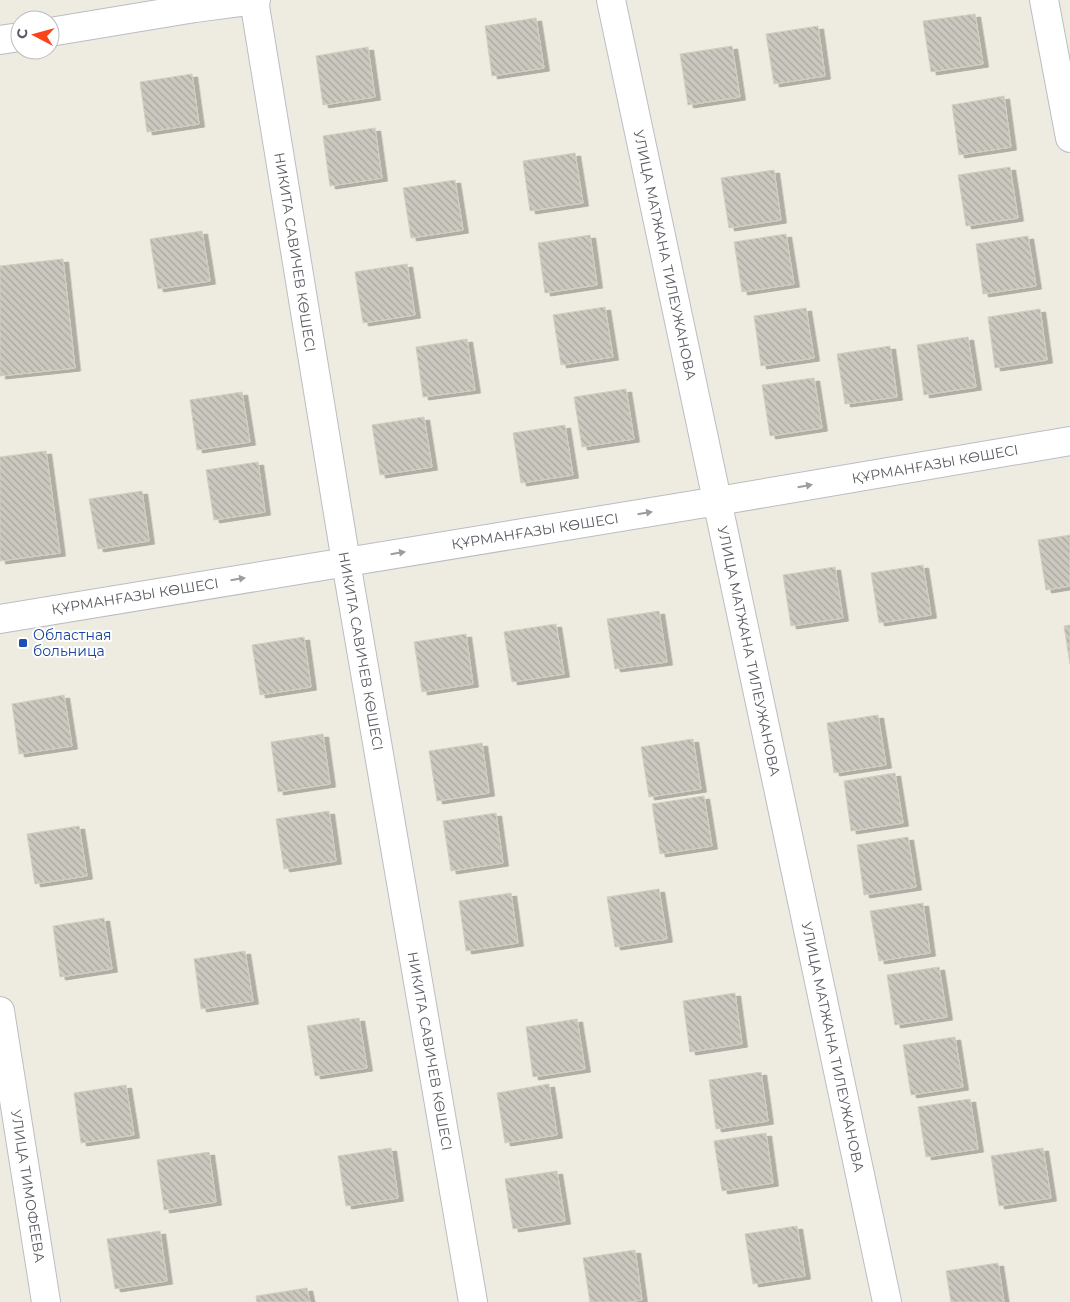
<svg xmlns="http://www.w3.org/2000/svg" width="1070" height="1302" viewBox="0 0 1070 1302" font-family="Montserrat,sans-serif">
<defs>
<pattern id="building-back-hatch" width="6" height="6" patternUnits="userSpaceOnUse" patternTransform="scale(1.25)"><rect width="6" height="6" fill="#cbc9bf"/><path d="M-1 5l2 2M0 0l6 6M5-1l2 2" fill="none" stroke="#a8a69f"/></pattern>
<filter id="shadow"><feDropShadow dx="5.5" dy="3" stdDeviation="0" flood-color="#0004"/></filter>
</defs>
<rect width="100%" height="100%" fill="#eeece0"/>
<!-- building -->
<path fill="url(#building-back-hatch)" stroke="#d3cebe" filter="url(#shadow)" d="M975,14L983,64L931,72L923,21Z
M536,18L544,68L492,76L485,26Z
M818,26L825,76L774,84L766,34Z
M732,46L740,97L688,105L680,54Z
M368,47L375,97L323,105L316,56Z
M192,74L199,124L147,132L140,82Z
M1004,96L1011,147L959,155L952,105Z
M375,128L382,178L330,186L323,136Z
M575,153L583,203L530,211L523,161Z
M1010,167L1018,218L966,226L958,175Z
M774,170L781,220L729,228L721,178Z
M455,180L463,230L411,238L403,188Z
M202,231L210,281L158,289L150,239Z
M786,234L794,284L742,292L734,242Z
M590,235L597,285L545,293L538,243Z
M1028,236L1036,286L983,294L976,244Z
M63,259L75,368L0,376V266Z
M407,264L415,315L363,323L355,272Z
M605,307L613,357L561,365L553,315Z
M806,308L814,358L761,366L754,316Z
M1040,309L1047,360L995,368L988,317Z
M968,337L976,387L924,395L917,345Z
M467,339L475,390L423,397L416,347Z
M890,346L897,397L845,404L837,354Z
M814,378L822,428L770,436L762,385Z
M626,389L634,439L582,447L574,397Z
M242,392L250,442L197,450L190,400Z
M424,417L432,467L380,475L372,425Z
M565,425L573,475L521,483L513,433Z
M46,451L60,553L0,561V457Z
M258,462L265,512L214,520L206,470Z
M142,491L149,541L98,549L89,499Z
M1070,535V586L1046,590L1038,540Z
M923,565L931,615L879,623L871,573Z
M835,567L843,618L791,626L783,575Z
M659,611L667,662L615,669L607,619Z
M556,624L564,674L512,682L504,632Z
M1070,625V664L1064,626Z
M466,634L473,684L422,692L414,642Z
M304,637L311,687L260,695L252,645Z
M64,695L72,746L19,754L12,704Z
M878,715L886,765L834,773L827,723Z
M323,734L330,784L278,792L271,742Z
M693,739L701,789L649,797L641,747Z
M482,743L489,793L437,801L429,751Z
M895,773L903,823L851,831L844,781Z
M704,796L712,846L660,854L652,804Z
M329,811L336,861L284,869L276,819Z
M496,813L503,863L451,871L443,821Z
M79,826L87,876L35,884L27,834Z
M908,837L916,887L864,895L857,845Z
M659,889L667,939L615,947L607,897Z
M511,893L518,943L466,951L459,901Z
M923,903L930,953L879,961L870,911Z
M104,918L112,969L60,977L53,926Z
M245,951L253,1001L201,1009L194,959Z
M939,967L947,1017L895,1025L887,975Z
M735,993L742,1044L690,1052L683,1001Z
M359,1018L367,1068L315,1076L307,1026Z
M577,1019L585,1069L533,1077L526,1027Z
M955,1037L963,1087L911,1095L903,1045Z
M761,1072L768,1121L716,1129L709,1080Z
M549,1084L557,1135L505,1143L497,1093Z
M126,1085L134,1135L81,1143L74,1093Z
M970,1099L978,1149L926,1157L918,1107Z
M766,1133L773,1183L722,1191L714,1141Z
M391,1148L398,1198L346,1206L338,1156Z
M1043,1148L1051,1198L999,1206L991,1156Z
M209,1152L216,1202L164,1210L157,1160Z
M557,1171L565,1221L513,1229L505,1179Z
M797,1226L805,1276L753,1284L745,1234Z
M160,1231L167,1281L115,1289L107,1239Z
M635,1250L642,1300L628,1302H590L583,1258Z
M998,1263L1004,1302H951L946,1271Z
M307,1288L310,1302H257L256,1296Z"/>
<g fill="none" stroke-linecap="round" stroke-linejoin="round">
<!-- minor casing -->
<g stroke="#bbbdc3" stroke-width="30">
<path id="minor" d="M254,0L346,562L473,1302
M611,0L887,1302
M1044,0L1070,138
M50,32L195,8L256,0
M0,40L20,37
M0,619L718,501L1070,441
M0,1011L46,1302"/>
</g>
<!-- minor -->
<use href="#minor" stroke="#fff" stroke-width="28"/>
</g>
<!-- one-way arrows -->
<defs><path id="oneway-solid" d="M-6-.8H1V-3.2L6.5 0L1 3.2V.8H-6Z" transform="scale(1.25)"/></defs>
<g fill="#9b9da1">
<use href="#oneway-solid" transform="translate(805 486) rotate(-10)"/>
<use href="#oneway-solid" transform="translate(645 513) rotate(-9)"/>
<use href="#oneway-solid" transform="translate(398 553) rotate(-9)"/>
<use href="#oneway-solid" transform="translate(238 579) rotate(-9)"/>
</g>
<!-- markers -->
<rect fill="#1a4fb4" stroke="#fff" stroke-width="2" x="18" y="638" width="10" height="10" rx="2.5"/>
<g text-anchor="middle" stroke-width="4" stroke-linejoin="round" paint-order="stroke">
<!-- street labels -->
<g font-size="14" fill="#595c63" stroke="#fff">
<text transform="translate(295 252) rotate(81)" y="5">НИКИТА САВИЧЕВ КӨШЕСІ</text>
<text transform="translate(665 255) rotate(78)" y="5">УЛИЦА МАТЖАНА ТИЛЕУЖАНОВА</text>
<text transform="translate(935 464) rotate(-10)" y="5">ҚҰРМАНҒАЗЫ КӨШЕСІ</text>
<text transform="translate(535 531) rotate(-9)" y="5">ҚҰРМАНҒАЗЫ КӨШЕСІ</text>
<text transform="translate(135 596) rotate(-9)" y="5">ҚҰРМАНҒАЗЫ КӨШЕСІ</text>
<text transform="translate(361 651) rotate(80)" y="5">НИКИТА САВИЧЕВ КӨШЕСІ</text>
<text transform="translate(749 651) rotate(78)" y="5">УЛИЦА МАТЖАНА ТИЛЕУЖАНОВА</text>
<text transform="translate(833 1047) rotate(78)" y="5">УЛИЦА МАТЖАНА ТИЛЕУЖАНОВА</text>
<text transform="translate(430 1051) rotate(80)" y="5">НИКИТА САВИЧЕВ КӨШЕСІ</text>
<text transform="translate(28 1186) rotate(81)" y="5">УЛИЦА ТИМОФЕЕВА</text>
</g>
<!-- transit labels -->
<g font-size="14" fill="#164399" stroke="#fff" text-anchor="start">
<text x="33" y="640">Областная<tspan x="33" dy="16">больница</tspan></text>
</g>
</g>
<!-- north arrow -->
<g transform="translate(35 35) rotate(276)"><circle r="24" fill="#ffffff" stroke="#bdbec1"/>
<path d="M0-4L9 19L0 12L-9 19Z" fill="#fa4319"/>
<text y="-8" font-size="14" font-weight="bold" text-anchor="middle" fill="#595c63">С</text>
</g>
</svg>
